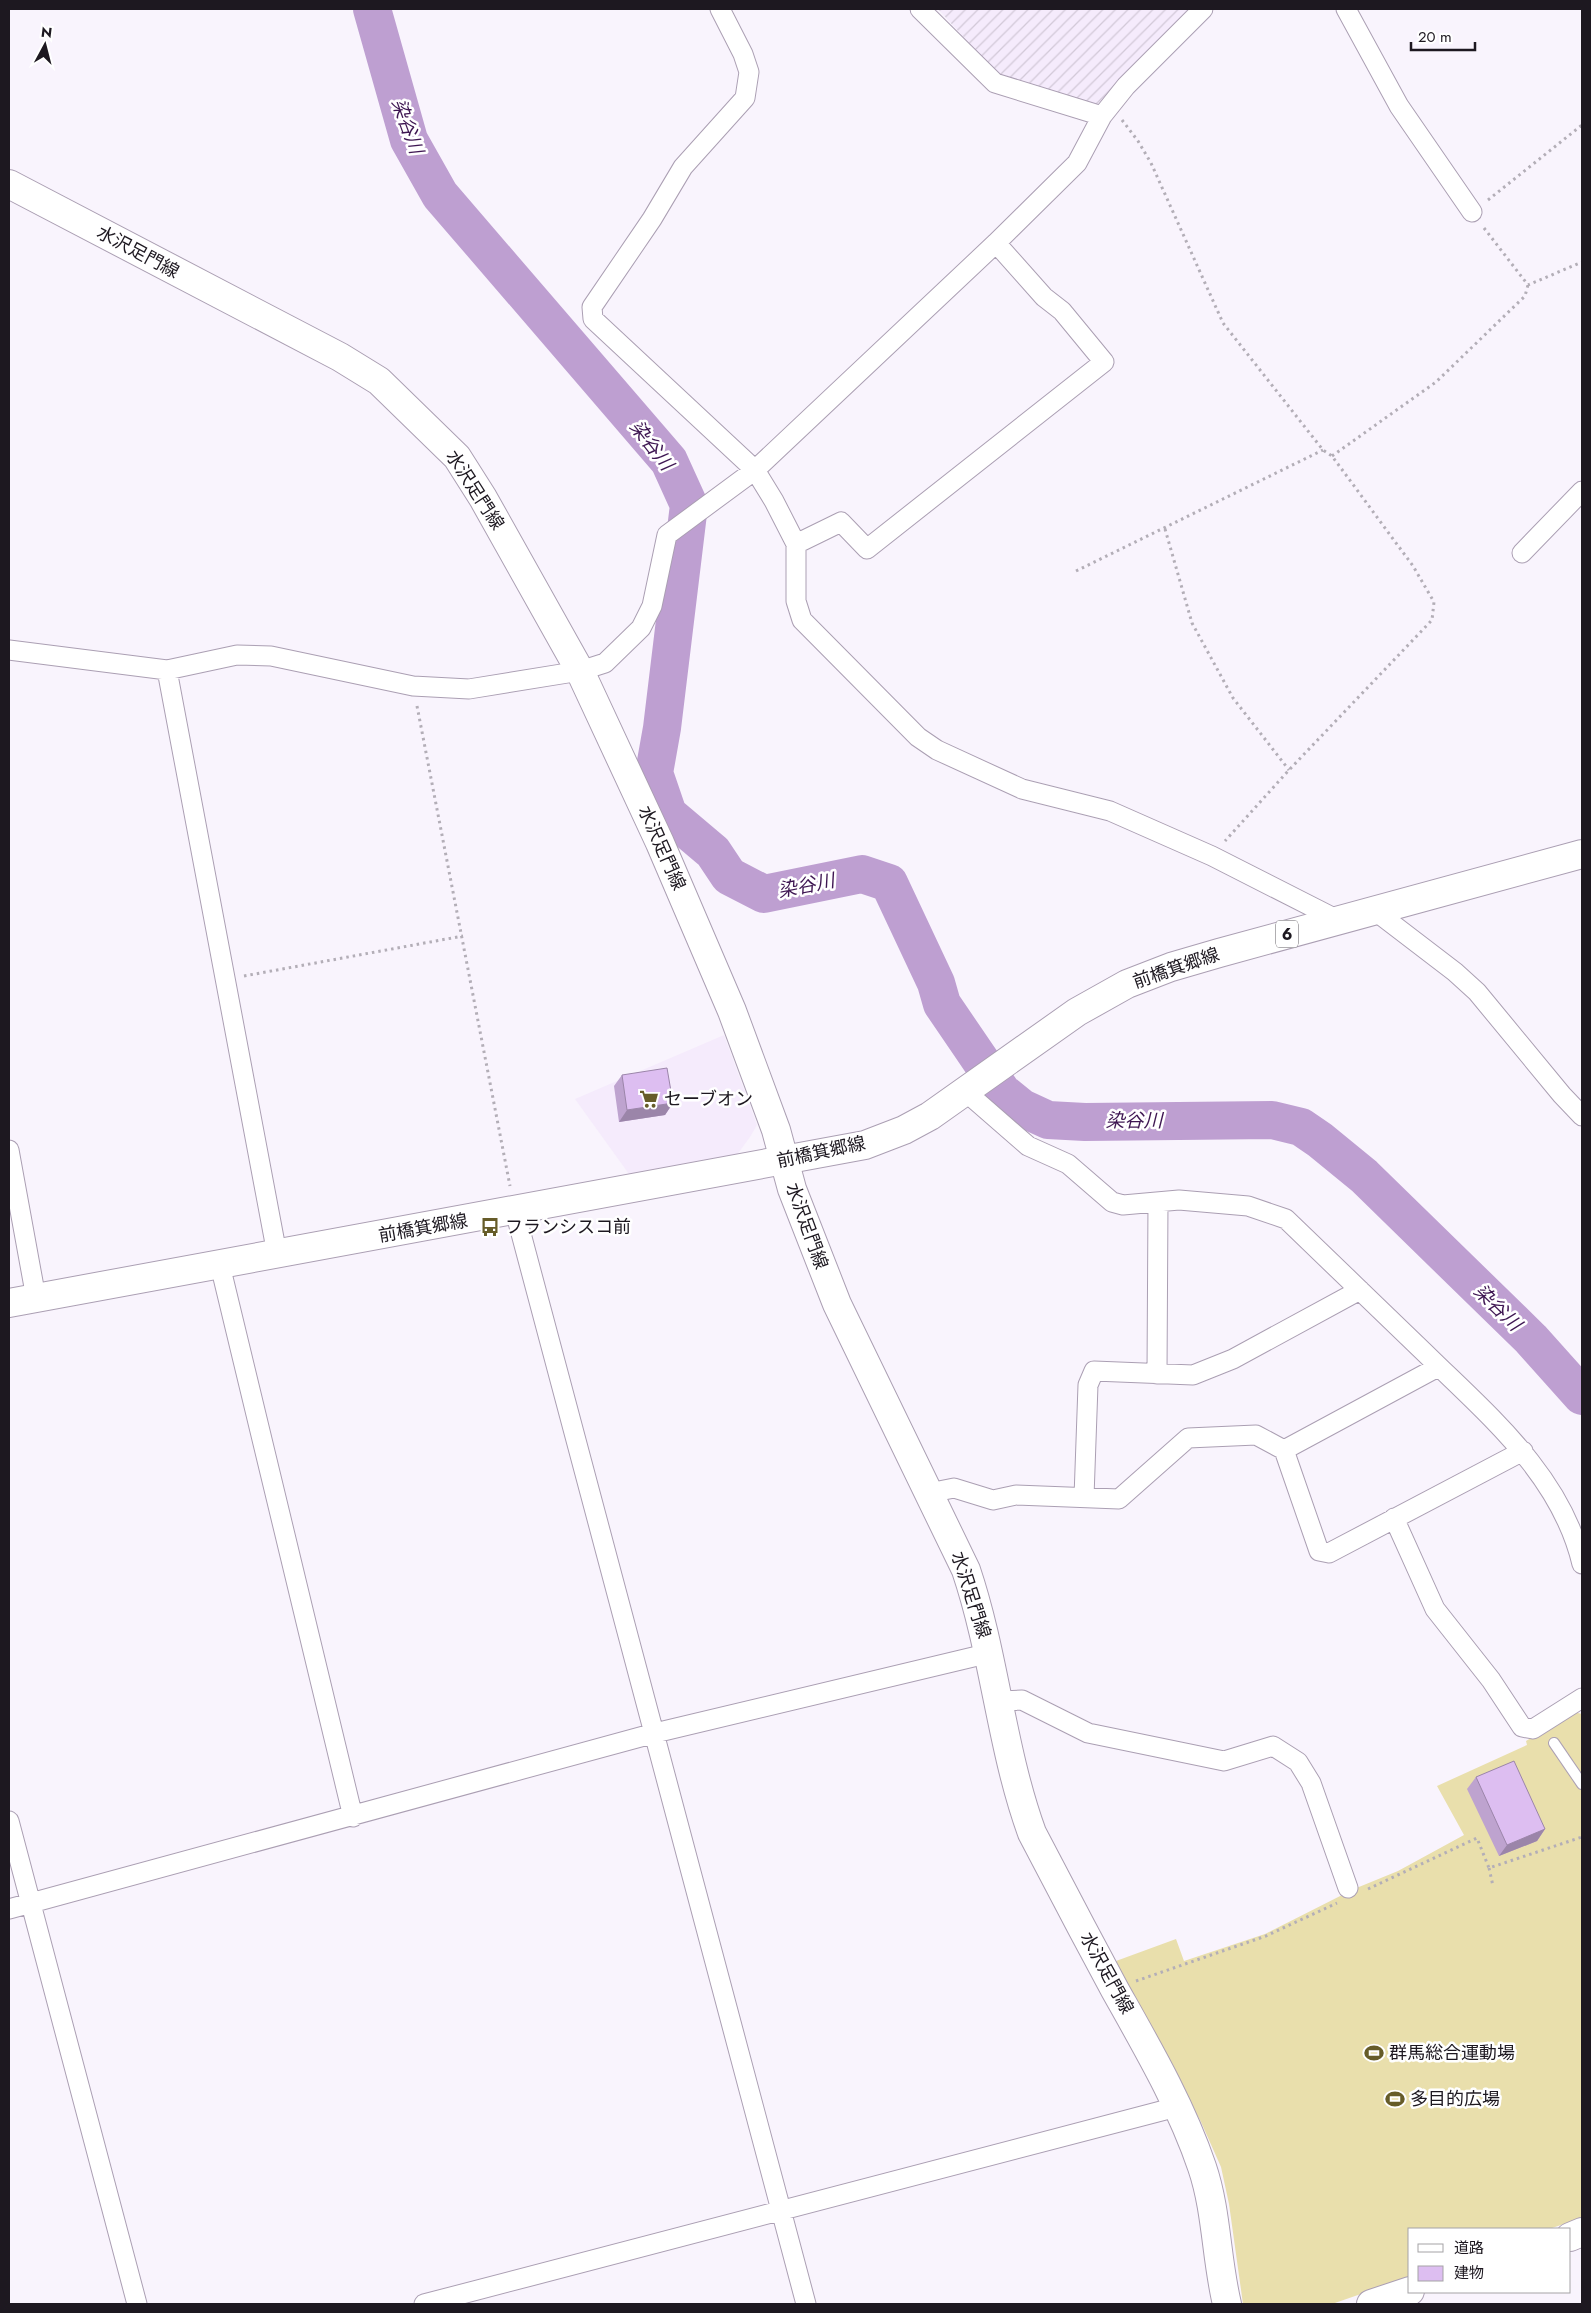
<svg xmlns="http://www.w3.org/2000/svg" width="1591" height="2313" viewBox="0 0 1591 2313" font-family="Jost,'Noto Sans JP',sans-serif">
<defs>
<pattern id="industrial-furrows" width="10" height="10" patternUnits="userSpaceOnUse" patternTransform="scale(1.25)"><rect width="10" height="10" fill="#f5ebfc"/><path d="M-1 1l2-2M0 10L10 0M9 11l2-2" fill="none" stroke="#d2c9d8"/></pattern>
</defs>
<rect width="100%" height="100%" fill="#f9f4fd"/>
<!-- built -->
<path fill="#f5ebfc" d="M724,1035L757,1125L750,1137L736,1156L634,1181L575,1099Z"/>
<!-- industrial -->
<path fill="url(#industrial-furrows)" d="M938,9H1188L1101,103L1093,105L1002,79Z"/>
<!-- pitch -->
<path fill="#e9dfac" d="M1574,1712L1582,1714V2218L1549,2229H1410V2277L1332,2304H1243L1229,2204L1221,2167L1201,2122L1116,1961L1176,1939L1184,1961L1265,1934L1354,1889L1398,1871L1464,1835L1437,1786L1527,1745L1526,1741Z"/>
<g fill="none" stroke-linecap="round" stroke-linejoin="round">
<!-- river -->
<path stroke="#be9fd1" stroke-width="38" d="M372,9L409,140L440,195L669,461L689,505L662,728L654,773L668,814L713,852L729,876L764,894L862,874L889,883L936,983L942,1004L1002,1092L1022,1108L1048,1120L1085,1122L1272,1120L1301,1127L1320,1140L1364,1176L1531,1339L1582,1396"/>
<!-- lane casing -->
<g stroke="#ab9fb3" stroke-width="12">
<path id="lane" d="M1554,1743L1582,1784"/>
</g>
<!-- street casing -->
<g stroke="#ab9fb3" stroke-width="21">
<path id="street" d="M720,9L743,54L749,72L745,98L683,167L652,219L592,307L593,319L755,470L774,501L796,544V601L802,620L918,737L937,750L1022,789L1110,811L1212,856L1338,920
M920,9L995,83L1102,116
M1346,9L1399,106L1472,212
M796,544L841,522L867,549L1104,362L1062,311L1044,297L996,243
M1522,553L1582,491
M9,650L167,670L237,655L271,656L413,686L469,689L580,671L605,663L641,628L652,606L667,535L755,470L996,243L1077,163L1102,116L1126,86L1203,9
M167,670L277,1254
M1374,910L1455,972L1477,992L1562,1095L1582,1116
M966,1092L1028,1146L1068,1164L1112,1202L1123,1205L1179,1200L1248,1206L1286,1219C1333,1264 1379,1309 1426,1354C1488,1415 1561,1475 1582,1564
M9,1150L36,1298
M515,1211L806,2304
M220,1265L353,1817
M1157,1374L1158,1202
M1284,1450L1438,1367
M929,1493L954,1488L993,1500L1016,1495L1119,1499L1188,1438L1256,1435L1284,1450L1319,1551L1329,1553L1523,1451
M1084,1497L1088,1385L1094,1371L1193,1375L1233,1359L1360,1290
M1394,1518L1435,1609L1491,1680L1522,1727L1533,1729L1582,1698
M1000,1701L1022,1700L1088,1733L1224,1761L1273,1746L1298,1762L1311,1783L1348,1888
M9,1821L137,2304
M9,1909L655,1733L990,1653
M424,2304L1165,2110L1176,2105"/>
</g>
<!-- secondary casing -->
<g stroke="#ab9fb3" stroke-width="30">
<path id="secondary" d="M9,184L340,357L379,381L457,457L483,498L580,671L660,843L732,1011L776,1130L792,1189L837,1304L966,1570C995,1656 1001,1748 1032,1833C1059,1885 1087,1938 1115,1990C1147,2047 1181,2105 1202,2167C1217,2211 1216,2259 1227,2304
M1570,2237L1582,2232
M1371,2304L1410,2291"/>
</g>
<!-- primary casing -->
<g stroke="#ab9fb3" stroke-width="30">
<path id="primary" d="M9,1303L865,1145L904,1130L930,1116L1077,1012L1127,984L1171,967L1219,953L1582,854"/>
</g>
<!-- path -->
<path stroke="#b3aeb7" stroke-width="3" stroke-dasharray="2.5 4" stroke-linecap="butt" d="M1122,120L1138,141L1151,163L1223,323L1323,450L1332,456L1413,566L1434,602L1432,620L1289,770L1225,841
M1488,200L1582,125
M1484,228L1528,285L1582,262
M1332,456L1436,382L1525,296L1528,285
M1165,529L1192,623L1233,698L1289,770
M1076,571L1323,450
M417,706L510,1186
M244,976L463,936
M1489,1868L1493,1886
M1368,1889L1477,1838L1489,1868L1582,1837
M1136,1981L1266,1936L1337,1903"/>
<!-- lane -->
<use href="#lane" stroke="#fff" stroke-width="10"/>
<!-- street -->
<use href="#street" stroke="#fff" stroke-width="19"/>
<!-- secondary -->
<use href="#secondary" stroke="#fff" stroke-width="28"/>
<!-- primary -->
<use href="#primary" stroke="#fff" stroke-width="28"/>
</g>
<!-- wall -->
<path fill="#bea3cf" d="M622,1075L673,1103L665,1115L619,1122L614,1086Z
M1476,1777L1545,1829L1537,1841L1499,1856L1467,1789Z"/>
<!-- shaded-wall -->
<path fill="#9b85a9" d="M673,1103L665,1115L619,1122L627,1110Z
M1545,1829L1537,1841L1499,1856L1507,1845Z"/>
<!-- building -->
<path fill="#ddbef1" stroke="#9b85a9" d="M667,1068L673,1103L627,1110L622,1075Z
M1514,1761L1545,1829L1507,1845L1476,1777Z"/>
<!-- icons -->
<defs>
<g id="supermarket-bare" transform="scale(1.5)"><path d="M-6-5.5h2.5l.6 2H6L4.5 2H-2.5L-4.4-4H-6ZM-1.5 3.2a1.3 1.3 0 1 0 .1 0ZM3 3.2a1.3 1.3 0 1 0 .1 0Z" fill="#665c29" stroke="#fff" stroke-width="2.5" paint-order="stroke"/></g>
<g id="bus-bare" transform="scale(1.5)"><path d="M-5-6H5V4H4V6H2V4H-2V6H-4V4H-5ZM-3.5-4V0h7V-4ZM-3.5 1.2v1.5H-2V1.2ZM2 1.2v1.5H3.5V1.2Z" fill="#665c29" stroke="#fff" stroke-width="2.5" paint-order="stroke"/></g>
<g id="stadium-bare" transform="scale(1.5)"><path d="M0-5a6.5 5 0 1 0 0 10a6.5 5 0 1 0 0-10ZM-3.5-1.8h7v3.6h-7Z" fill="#665c29" stroke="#fff" stroke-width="2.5" paint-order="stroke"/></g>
</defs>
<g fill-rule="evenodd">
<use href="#supermarket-bare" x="649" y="1099"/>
<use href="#bus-bare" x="490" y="1227"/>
<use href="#stadium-bare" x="1374" y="2053"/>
<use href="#stadium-bare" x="1395" y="2099"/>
</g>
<g text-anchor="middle" stroke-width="5" stroke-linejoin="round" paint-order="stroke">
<!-- shield labels -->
<rect fill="#fff" stroke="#615d63" stroke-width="1" x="1276" y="920.5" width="22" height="27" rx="4"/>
<g font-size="16" font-weight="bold" fill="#1d1820">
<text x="1287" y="940">6</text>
</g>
<!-- street labels -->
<g font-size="18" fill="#1d1820" stroke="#fff">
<text transform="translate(138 252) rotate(28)" y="6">水沢足門線</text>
<text transform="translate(475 490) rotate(57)" y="6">水沢足門線</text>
<text transform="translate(662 848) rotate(66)" y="6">水沢足門線</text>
<text transform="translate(1176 968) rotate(-19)" y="6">前橋箕郷線</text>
<text transform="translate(821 1152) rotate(-12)" y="6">前橋箕郷線</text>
<text transform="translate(807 1226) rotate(70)" y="6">水沢足門線</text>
<text transform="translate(423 1228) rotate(-10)" y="6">前橋箕郷線</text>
<text transform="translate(971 1595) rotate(72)" y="6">水沢足門線</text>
<text transform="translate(1107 1973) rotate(61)" y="6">水沢足門線</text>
</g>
<!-- poi labels -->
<g font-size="18" fill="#1d1820" stroke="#fff" text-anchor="start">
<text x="664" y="1105">セーブオン</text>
<text x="505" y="1233">フランシスコ前</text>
<text x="1389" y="2059">群馬総合運動場</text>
<text x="1410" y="2105">多目的広場</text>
</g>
<!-- water labels -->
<g font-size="19" font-style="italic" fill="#3e1652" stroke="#fff">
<text transform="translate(408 126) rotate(70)" y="7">染谷川</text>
<text transform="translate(652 445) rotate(52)" y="7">染谷川</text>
<text transform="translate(806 885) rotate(-11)" y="7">染谷川</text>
<text x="1134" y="1127">染谷川</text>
<text transform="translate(1498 1307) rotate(44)" y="7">染谷川</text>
</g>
</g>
<!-- border -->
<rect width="1591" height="2313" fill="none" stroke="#1d1820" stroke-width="20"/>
<!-- legend -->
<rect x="1408" y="2228" width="162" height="65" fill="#ffffff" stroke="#a5a3a6"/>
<rect x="1418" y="2244" width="25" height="8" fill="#ffffff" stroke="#a5a3a6"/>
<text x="1454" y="2253" font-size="15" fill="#1d1820">道路</text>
<rect x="1418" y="2266" width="25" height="15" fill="#ddbef1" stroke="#a5a3a6"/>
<text x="1454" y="2278" font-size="15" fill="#1d1820">建物</text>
<!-- north arrow -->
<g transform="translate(45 45) rotate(7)" stroke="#ffffff" stroke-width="4" paint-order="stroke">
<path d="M0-4L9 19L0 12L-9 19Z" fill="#1d1820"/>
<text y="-8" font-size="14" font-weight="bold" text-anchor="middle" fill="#1d1820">N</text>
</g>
<!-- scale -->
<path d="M1411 42v8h64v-8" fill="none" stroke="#1d1820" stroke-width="2.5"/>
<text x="1418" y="42" font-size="15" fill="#1d1820" stroke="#ffffff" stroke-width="4" paint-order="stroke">20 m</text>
</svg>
